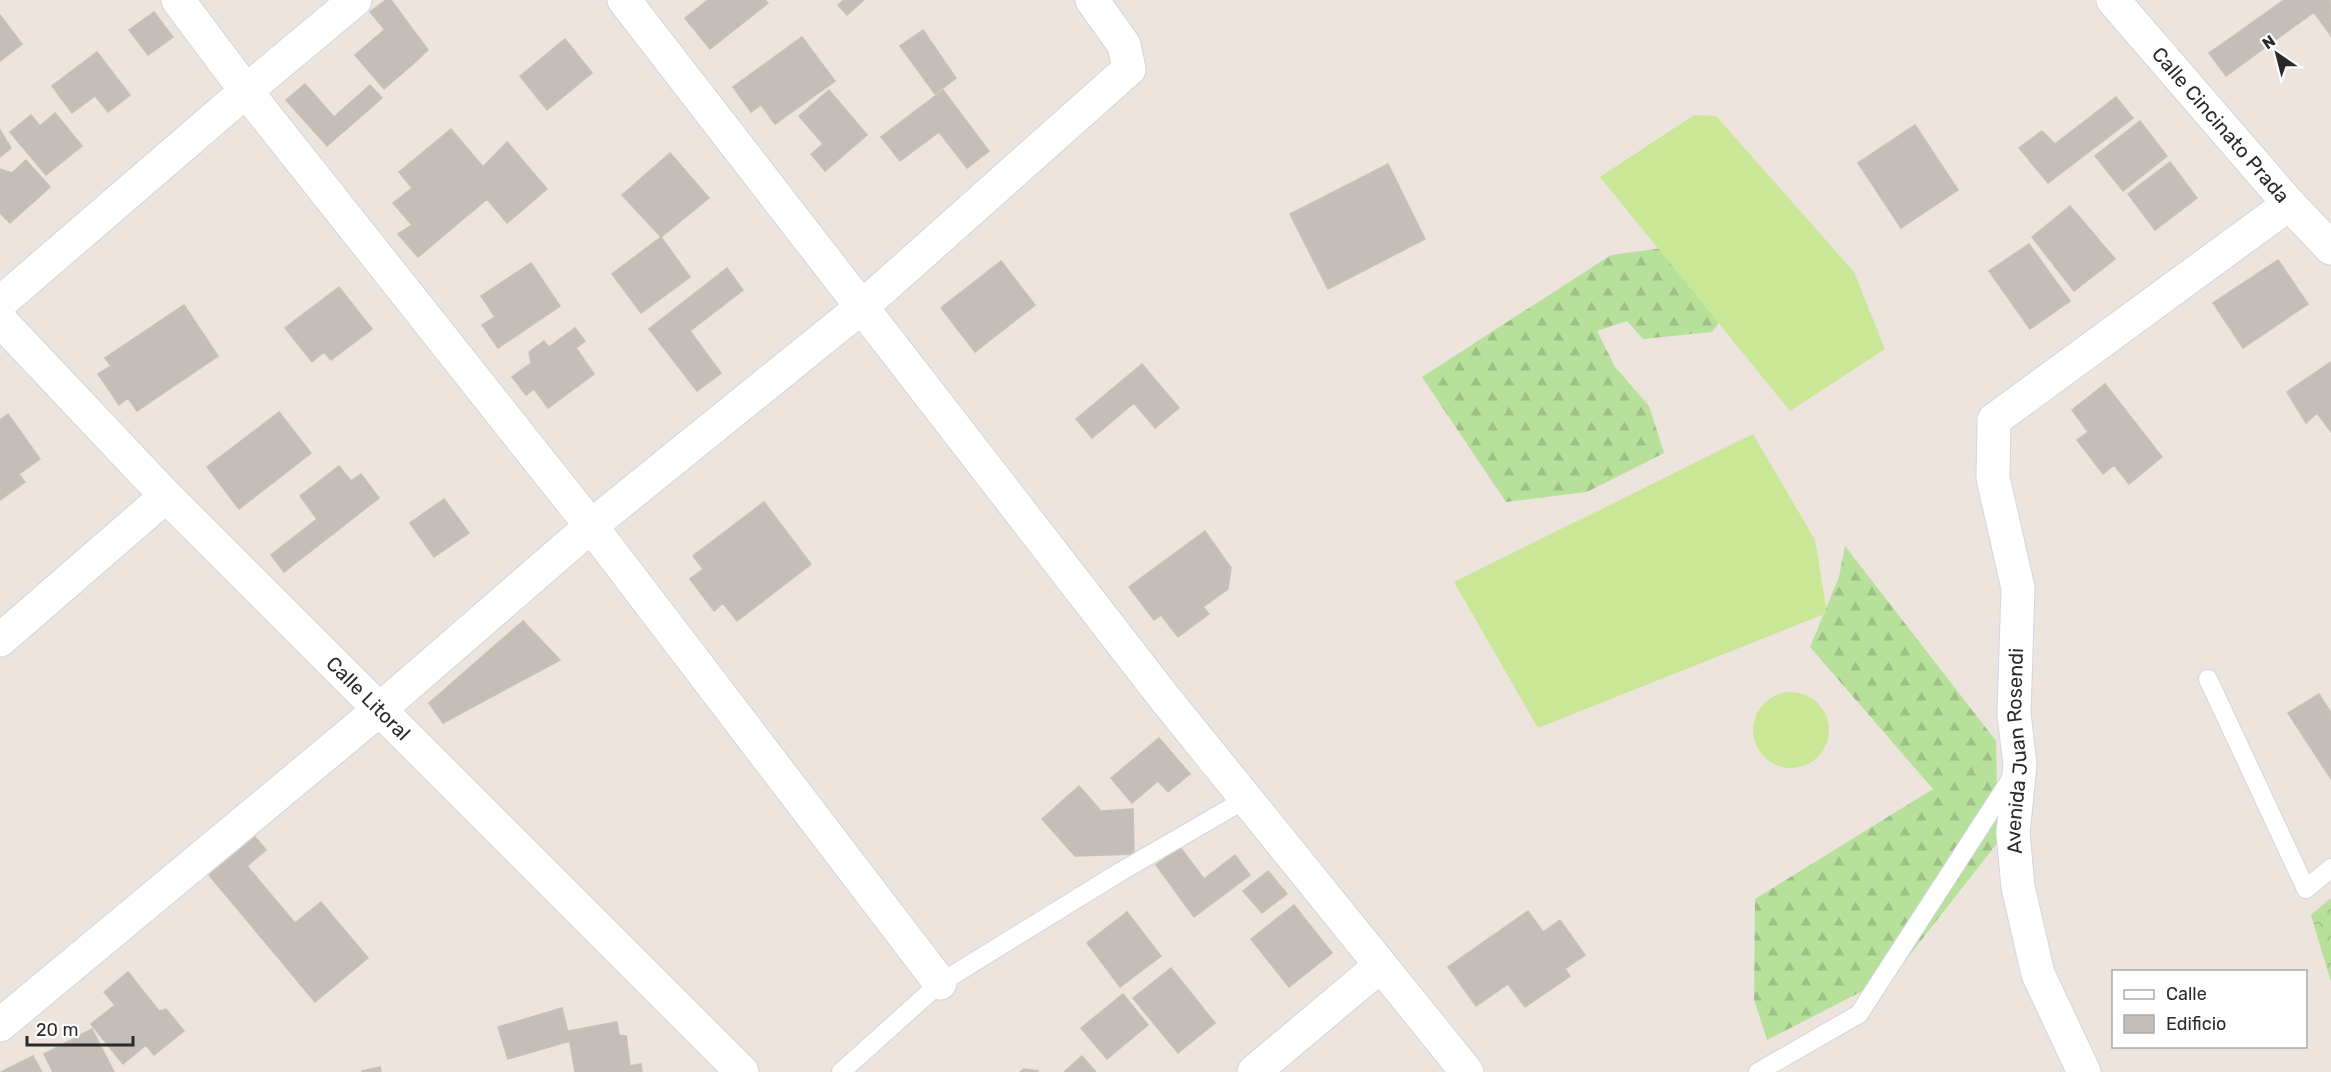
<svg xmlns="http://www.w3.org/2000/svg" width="2331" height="1072" viewBox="0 0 2331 1072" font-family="Rubik,sans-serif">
<defs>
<pattern id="forest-firs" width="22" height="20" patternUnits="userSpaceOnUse" patternTransform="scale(1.5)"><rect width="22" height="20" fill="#b7e09b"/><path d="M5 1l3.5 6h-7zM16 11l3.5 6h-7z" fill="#9ec086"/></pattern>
<pattern id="park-crowns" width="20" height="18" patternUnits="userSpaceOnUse" patternTransform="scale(1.5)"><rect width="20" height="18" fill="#b7e09b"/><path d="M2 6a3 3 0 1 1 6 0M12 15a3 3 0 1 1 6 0" fill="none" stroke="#9ec086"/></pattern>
</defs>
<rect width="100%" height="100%" fill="#ece4dd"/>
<!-- forest -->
<path fill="url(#forest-firs)" d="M1715,241L1737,299L1712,332L1643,339L1627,321L1597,331L1615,367L1649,406L1664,453L1587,492L1506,502L1422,377L1611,255Z
M1845,546L1996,741L1998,842L1894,975L1767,1040L1754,999L1755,899L1933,789L1810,647L1839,577Z"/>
<!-- park -->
<path fill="url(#park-crowns)" d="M2331,898V982L2311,915Z"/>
<!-- pitch -->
<path fill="#cae797" d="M1694,115L1716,116L1854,272L1885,349L1790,411L1600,177Z
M1753,434L1815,540L1827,613L1538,728L1454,582Z
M1753 730a38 38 0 1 1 76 0a38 38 0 1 1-76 0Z"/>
<!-- building -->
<path fill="#c4beb9" stroke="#c7c0b6" stroke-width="1.5" d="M386,0H391L428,50L413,64L370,12Z
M708,0H765L768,3L710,49L685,18Z
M844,0H864L847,15L838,5Z
M2284,0H2330L2331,36L2314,12L2248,60L2232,37Z
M154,12L173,37L148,55L129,30Z
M0,15L22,44L0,61Z
M384,30L413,64L384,89L355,55Z
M923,30L956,78L935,94L900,46Z
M802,37L835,81L775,124L761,105L751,112L733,87Z
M2232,37L2248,60L2226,76L2209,53Z
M565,39L592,73L547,110L520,76Z
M97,52L130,95L108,112L95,96L72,113L52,86Z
M305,84L334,117L370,85L382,98L327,146L286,100Z
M829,90L867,135L825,171L811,154L823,144L799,116Z
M943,90L989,151L967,168L939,132L900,161L881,137Z
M2116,97L2133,118L2048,183L2019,148L2042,131L2055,144Z
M55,113L82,146L46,175L10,132L31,115L40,126Z
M2140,121L2167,156L2123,191L2095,156Z
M1915,125L1958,190L1901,228L1858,163Z
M451,129L483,167L412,225L393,203L412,188L399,172Z
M0,130L11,148L0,157Z
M507,142L547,189L507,223L487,199L418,257L398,234L412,225L483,167Z
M670,153L709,198L661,237L622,195Z
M26,160L50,187L10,223L0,213V169L12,173Z
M2170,162L2197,198L2155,230L2128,194Z
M1388,164L1425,239L1328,289L1290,214Z
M2070,206L2115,259L2074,291L2032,237Z
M661,237L690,277L641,313L612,274Z
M2029,244L2070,301L2030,329L1989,271Z
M2278,260L2308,304L2243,348L2213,303Z
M1001,261L1035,305L975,352L941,308Z
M531,263L560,306L498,348L482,325L495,317L481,296Z
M727,268L743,290L690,331L721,373L697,391L649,329Z
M339,287L372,329L331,360L324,352L312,362L285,328Z
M184,305L218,356L137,411L128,398L119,405L98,374L111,366L105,358Z
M575,328L585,341L576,348L594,374L548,408L534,389L526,395L512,377L531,363L529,352L544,341L549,347Z
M2331,362V432L2317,413L2306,423L2287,392Z
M1142,364L1179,408L1155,428L1134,403L1092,438L1076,419Z
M2105,384L2162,457L2129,484L2114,465L2103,474L2077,440L2088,432L2072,410Z
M279,412L311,453L239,509L207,467Z
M8,414L40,459L19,474L25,482L0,500V420Z
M339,466L351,481L361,474L379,498L284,572L271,555L317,519L300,496Z
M444,499L469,533L434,557L410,523Z
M764,502L811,564L737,621L723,603L714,611L690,579L703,569L693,556Z
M1205,531L1231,568L1228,589L1203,607L1209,614L1178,637L1161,615L1154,620L1129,587Z
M523,621L560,660L443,723L429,703Z
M2319,694L2331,713V779L2288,713Z
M1159,738L1190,774L1168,792L1158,781L1132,803L1111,778Z
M1079,786L1101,811L1133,809L1134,854L1075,856L1042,819Z
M255,837L266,850L247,866L295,923L321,902L368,958L315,1002L209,875Z
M1180,847L1204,879L1235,855L1250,875L1194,917L1156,865Z
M1268,871L1287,894L1262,913L1243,891Z
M1294,905L1332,953L1289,987L1251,939Z
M1528,911L1543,932L1560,920L1585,955L1565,969L1570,976L1525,1007L1508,984L1476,1006L1448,967Z
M1127,912L1161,956L1120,987L1087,943Z
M1171,968L1215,1023L1178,1053L1133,998Z
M128,972L159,1011L166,1009L184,1031L154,1055L146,1045L123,1064L91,1024L115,1005L104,992Z
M1123,994L1148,1025L1107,1059L1081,1028Z
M562,1008L570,1041L508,1059L498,1027Z
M617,1022L619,1035L626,1036L630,1066L641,1064L642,1072H575L568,1031Z
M92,1029L114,1072H53L44,1054Z
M33,1056L42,1072H1Z
M1082,1056L1096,1072H1064Z
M380,1067L381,1072H363L362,1071Z
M1024,1069L1038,1071V1072H1020Z"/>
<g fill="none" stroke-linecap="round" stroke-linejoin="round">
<!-- service casing -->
<g stroke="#d2d6e2" stroke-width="20">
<path id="service" d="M2208,679L2306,889L2331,868
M841,1072L940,983L1120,872L1246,799
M1758,1072L1859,1014L2013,776"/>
</g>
<!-- minor casing -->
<g stroke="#d2d6e2" stroke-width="35">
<g id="minor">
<path d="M178,0L246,91L591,526L940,983"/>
<path d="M624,0L1163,696L1467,1072"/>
<path id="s1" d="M2113,0L2289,204L2331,248"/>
<path d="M0,303L246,91L355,0"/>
<path id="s2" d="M0,320L166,496L742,1072"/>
<path d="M0,640L166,496"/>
<path d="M0,1025L379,710L591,526L863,306L1129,69L1124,45L1092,0"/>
<path d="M1254,1072L1380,966"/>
<path id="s3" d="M2084,1072L2038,974L2018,887L2013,833L2020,765L2014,714L2018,588L1993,478L1994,420L2289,204"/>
</g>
</g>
<!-- service -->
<use href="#service" stroke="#fff" stroke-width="18"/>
<!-- minor -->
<use href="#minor" stroke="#fff" stroke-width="33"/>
</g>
<g text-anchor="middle" stroke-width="6" stroke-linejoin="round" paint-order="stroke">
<!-- street labels -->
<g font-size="20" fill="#2a2a2a" stroke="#fff">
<text dy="7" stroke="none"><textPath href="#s1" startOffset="165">Calle Cincinato Prada</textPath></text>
<text dy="7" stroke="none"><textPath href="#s2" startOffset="528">Calle Litoral</textPath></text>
<text dy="7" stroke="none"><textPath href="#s3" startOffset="334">Avenida Juan Rosendi</textPath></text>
</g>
</g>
<!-- legend -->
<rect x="2112" y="970" width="195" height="78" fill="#ffffff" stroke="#aaaaaa" stroke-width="1.5"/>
<rect x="2124" y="990" width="30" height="9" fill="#ffffff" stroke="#aaaaaa" stroke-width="1.5"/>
<text x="2166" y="1000" font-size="18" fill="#2a2a2a">Calle</text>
<rect x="2124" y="1015" width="30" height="18" fill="#c4beb9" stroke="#aaaaaa" stroke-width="1.5"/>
<text x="2166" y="1030" font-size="18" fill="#2a2a2a">Edificio</text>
<!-- north arrow -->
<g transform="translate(2277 54) rotate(325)" stroke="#ffffff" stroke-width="4.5" paint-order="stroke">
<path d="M0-4.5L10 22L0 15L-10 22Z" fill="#2a2a2a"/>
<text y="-9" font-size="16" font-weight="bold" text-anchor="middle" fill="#2a2a2a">N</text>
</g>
<!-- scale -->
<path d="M27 1036v9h106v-9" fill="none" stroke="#2a2a2a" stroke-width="3"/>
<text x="36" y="1036" font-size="18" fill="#2a2a2a" stroke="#ffffff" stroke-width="4.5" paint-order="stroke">20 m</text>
</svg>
